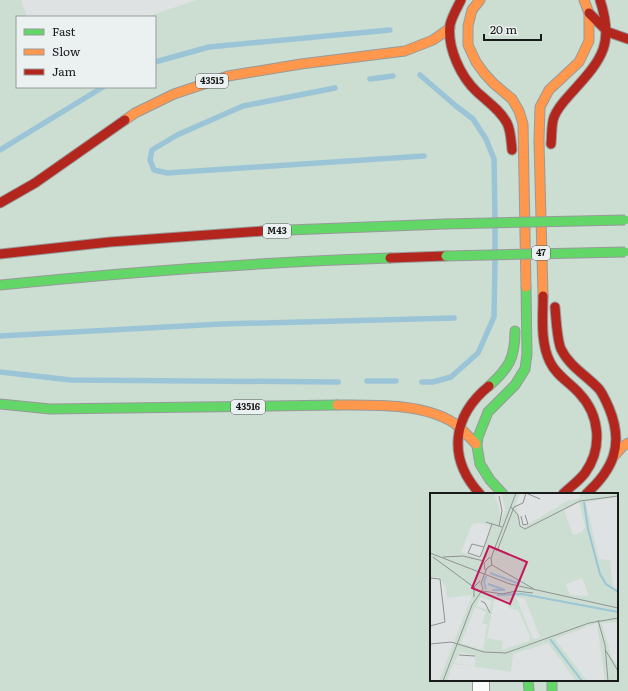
<svg xmlns="http://www.w3.org/2000/svg" width="628" height="691" viewBox="0 0 628 691" font-family="Literata,serif">
<rect width="100%" height="100%" fill="#dfe2e2"/>
<!-- green -->
<path fill="#ccded2" fill-rule="evenodd" d="M0,0H21L27,17H17V87H155V17H146L197,0H628V691H0ZM431,494H617V680H431Z"/>
<g fill="none" stroke-linecap="round" stroke-linejoin="round">
<!-- stream -->
<path stroke="#9bc5d7" stroke-width="5.5" d="M155,62L209,47L390,30
M420,75L456,106L473,119L486,139L494,159L495,219
M370,79L393,76
M335,88L243,106L177,135L152,150L150,160L154,170L167,173L424,156
M0,150L103,87
M495,227V251
M0,336L221,324L454,318
M0,372L71,380L338,382
M367,381H396
M422,382H433L451,377L478,353L494,317L495,259"/>
<!-- street casing -->
<g stroke="#989a9a" stroke-width="18">
<path id="street" d="M481,691V680"/>
</g>
<!-- fast casing -->
<g stroke="#989a9a" stroke-width="11">
<path id="fast" d="M263,231L445,224
M0,285C130,272 259,262 390,258
M489,386C509,368 515,358 515,331
M0,404L50,409L337,405
M503,494L490,480L480,464L477,446L478,437L488,412L515,385L525,369L527,354L526,287
M528,680L529,691
M552,680V691"/>
</g>
<!-- slow casing -->
<g stroke="#989a9a" stroke-width="11">
<path id="slow" d="M480,0L472,10L468,26V45L476,62L484,73L493,83L512,99L519,111L523,124L526,287
M125,120L135,113L174,94L228,76L301,64L405,51L433,40L450,28
M543,296L539,141L540,107L549,90L579,62L589,41V13L584,0
M337,405C373,405 423,403 454,423C462,429 469,437 476,444
M614,456L622,447L628,443"/>
</g>
<!-- jam casing -->
<g stroke="#989a9a" stroke-width="11">
<path id="jam" d="M461,0C457,8 452,16 450,25C447,48 461,77 477,92C488,102 500,110 507,123C511,131 511,141 512,150
M589,13L608,32L628,39
M551,144C552,135 551,125 554,117C558,106 567,98 574,90C603,58 614,43 600,0
M0,203L35,183L125,120
M0,254L110,242L263,231
M390,258L446,256
M543,296C543,317 540,342 550,362C556,375 569,382 579,393C600,415 603,448 585,473C579,481 570,487 563,494
M555,307C556,318 557,340 561,349C569,366 587,376 599,389C603,394 606,401 609,408C624,444 614,469 586,494
M480,494C447,458 452,416 489,386"/>
</g>
<!-- street -->
<use href="#street" stroke="#fafbfb" stroke-width="16"/>
<!-- fast -->
<use href="#fast" stroke="#63d668" stroke-width="9"/>
<!-- slow -->
<use href="#slow" stroke="#ff974d" stroke-width="9"/>
<!-- jam -->
<use href="#jam" stroke="#b3261e" stroke-width="9"/>
<!-- fast-bridge casing -->
<g stroke="#989a9a" stroke-width="11" stroke-linecap="butt">
<path id="fast-bridge" d="M445,224L625,220
M446,256L625,252"/>
</g>
<!-- fast-bridge -->
<use href="#fast-bridge" stroke="#63d668" stroke-width="9"/>
</g>
<g text-anchor="middle" stroke-width="3" stroke-linejoin="round" paint-order="stroke">
<!-- shield labels -->
<g fill="#ebf0f0" stroke="#585b5a" stroke-width="1">
<rect x="196" y="74" width="32" height="14" rx="3"/>
<rect x="263" y="224" width="28" height="14" rx="3"/>
<rect x="532" y="246" width="18" height="14" rx="3"/>
<rect x="231" y="400" width="34" height="14" rx="3"/>
</g>
<g font-size="9" font-weight="bold" fill="#191b1a">
<text x="212" y="84">43515</text>
<text x="277" y="234">M43</text>
<text x="541" y="256">47</text>
<text x="248" y="410">43516</text>
</g>
</g>
<!-- overview -->
<g transform="translate(430 493)">
<rect width="188" height="188" fill="#dfe2e2"/>
<path d="M0,0H64L72,25L75,17L72,0H90L86,12L90,33L94,34L137,8L150,5V0H188V4L156,9L169,66L180,67L183,93L188,96V129L172,130L182,165L188,173V188H175L167,130L125,146L157,188H146L118,150L83,161L81,179L23,171L17,188H9L42,102L17,105L16,95L9,84L0,85ZM149,9L155,34L152,39L143,42L134,17ZM49,30L62,33L50,66L31,59L42,31ZM152,85L159,103L140,102L136,91ZM51,104L62,108L59,117L46,113ZM86,104L95,106L110,144L103,146ZM68,106L79,107L78,115L88,117L100,143L99,148L72,157L73,148L57,145L64,108ZM45,114L56,119L52,131H57L53,157L31,150ZM30,159L45,162V174L24,170Z" fill="#ccded2" fill-rule="evenodd"/>
<path fill="none" stroke="#9bc5d7" stroke-width="2" d="M154,9L158,36L170,81L176,91L188,99M60,80L90,91M58,91L75,97H62M56,96L54,89L56,83M67,102L92,101L188,119M120,146L152,188"/>
<path fill="none" stroke="#909292" stroke-width="1" d="M69,3L72,18L69,33M81,14L88,22L90,33L95,36L150,8L188,3M91,23L93,32L98,31L95,22M56,29L72,34M54,54L42,51L38,60L50,64L54,54L62,31M67,58L84,14L93,10L96,0L110,6M0,60L80,91L188,115M3,64L45,95M13,64L33,63L54,68M62,72L104,96M55,77L54,70L60,64M0,85L10,86L15,129L0,133M53,98L72,101L86,98L103,100M44,104V94L50,88M51,108L55,110L60,120M168,127L175,152L178,188M0,151L21,149L54,159L76,160L159,130L188,125M176,158L188,178M29,162L45,163M13,188L42,112L53,96L51,90L57,75L62,72L61,65L86,0"/>
<path fill="#c2185b" fill-opacity="0.15" stroke="#c2185b" stroke-width="2" d="M59,53L97,69L80,111L42,95Z"/>
<rect width="188" height="188" fill="none" stroke="#191b1a" stroke-width="2"/>
</g>
<!-- legend -->
<rect x="16" y="16" width="140" height="72" fill="#ebf0f0" stroke="#979b9a"/>
<rect x="24" y="29" width="20" height="6" fill="#63d668" stroke="#979b9a"/>
<text x="52" y="36" font-size="12" fill="#191b1a">Fast</text>
<rect x="24" y="49" width="20" height="6" fill="#ff974d" stroke="#979b9a"/>
<text x="52" y="56" font-size="12" fill="#191b1a">Slow</text>
<rect x="24" y="69" width="20" height="6" fill="#b3261e" stroke="#979b9a"/>
<text x="52" y="76" font-size="12" fill="#191b1a">Jam</text>
<!-- scale -->
<path d="M484 34v6h57v-6" fill="none" stroke="#191b1a" stroke-width="2"/>
<text x="490" y="34" font-size="12" fill="#191b1a" stroke="#ebf0f0" stroke-width="3" paint-order="stroke">20 m</text>
</svg>
